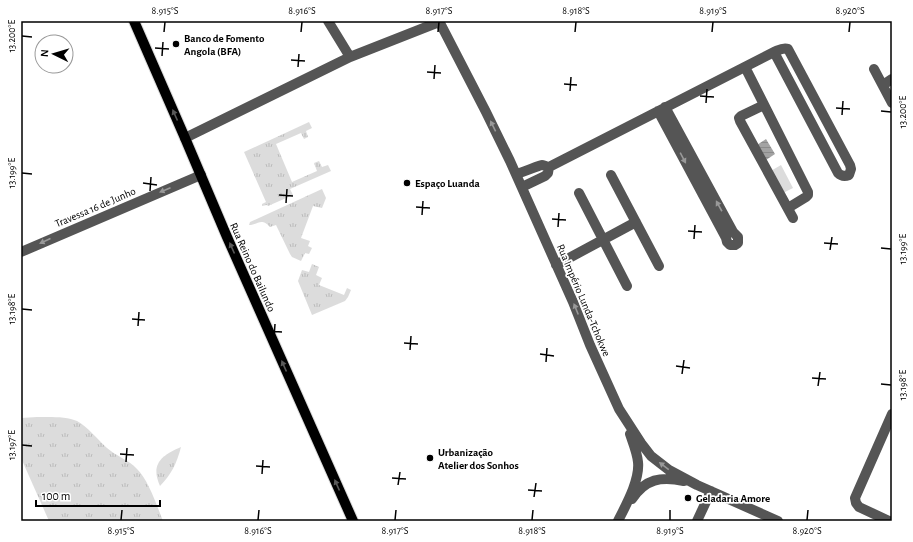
<svg xmlns="http://www.w3.org/2000/svg" width="913" height="542" viewBox="0 0 913 542" font-family="'Alegreya Sans',sans-serif">
<defs>
<pattern id="grass-tufts" width="24" height="20" patternUnits="userSpaceOnUse"><rect width="24" height="20" fill="#dcdcdc"/><path d="M3 7l-1-3M5 7V3M7 7l1-3M15 17l-1-3M17 17v-4M19 17l1-3" fill="none" stroke="#bbb"/></pattern>
<pattern id="water-rules" width="6" height="5" patternUnits="userSpaceOnUse"><rect width="6" height="5" fill="#a3a3a3"/><path d="M0 2.5h6" fill="none" stroke="#8b8b8b"/></pattern>
</defs>
<rect width="100%" height="100%" fill="#fff"/>
<!-- grass -->
<path fill="url(#grass-tufts)" d="M309,122L312,128L306,131L308,137L304,139L301,133L276,144L292,182L317,171L314,163L319,161L322,167L328,165L331,171L290,189L293,195L268,206L267,205L262,206V204L266,202L244,152Z
M322,189L326,198L322,208L313,206L301,238L310,241L308,246L312,248L309,254L305,253L301,261L292,257L290,254L276,225L270,227C261,217 258,225 249,225L250,222Z
M312,264L319,267L316,275L322,278L319,285L344,295L347,288L351,290L348,297L345,301L312,315L298,281L302,270L309,272Z
M37,417C48,417 67,416 77,421C88,427 97,439 107,448C116,456 129,460 137,469C148,479 157,506 163,521H49L21,458V418Z
M181,447C177,463 171,475 160,486C150,464 162,455 181,447Z"/>
<!-- pitch -->
<path fill="#dcdcdc" d="M781,165L793,188L781,194L769,172Z"/>
<!-- water -->
<path fill="url(#water-rules)" d="M766,139L775,154L766,160L757,145Z"/>
<g fill="none" stroke-linecap="round" stroke-linejoin="round">
<!-- major casing -->
<g stroke="#dbdbdb" stroke-width="12">
<path id="major" d="M134,21L185,138L227,237L353,521"/>
</g>
<!-- minor -->
<path stroke="#555" stroke-width="10" d="M328,21L350,57
M439,21L486,112L510,161L573,302L590,345L619,409L641,443L651,456L669,470L697,485L778,521
M745,67L808,192V195L806,197L788,208
M874,69L892,103
M883,85L892,79
M764,105L741,116L739,118L740,121L793,218
M658,111L726,238L727,242L730,245H735L738,243V237L733,232L665,107
M185,138L350,57L439,22
M516,174C521,173 540,165 542,165C543,165 548,167 549,167L774,52C779,50 783,47 788,49L850,165L851,169L849,175C844,177 841,176 838,173L774,52
M611,175L659,266
M522,187L545,176L548,173L549,167
M579,193L627,286
M21,252L201,175
M556,265L636,222
M632,499C645,479 661,476 684,481
M618,521C626,505 640,480 638,462C637,452 633,443 630,434
M697,521L711,491
M889,521L859,507L856,503L855,498L892,414"/>
<!-- major -->
<use href="#major" stroke="#000" stroke-width="10"/>
</g>
<!-- one-way arrows -->
<defs><path id="oneway-solid" d="M-6-.8H1V-3.2L6.5 0L1 3.2V.8H-6Z"/></defs>
<g fill="#595959">
<use href="#oneway-solid" transform="translate(175 115) rotate(-114)"/>
<use href="#oneway-solid" transform="translate(232 248) rotate(-114)"/>
<use href="#oneway-solid" transform="translate(284 366) rotate(-114)"/>
<use href="#oneway-solid" transform="translate(337 485) rotate(-114)"/>
</g>
<g fill="#999">
<use href="#oneway-solid" transform="translate(493 126) rotate(-116)"/>
<use href="#oneway-solid" transform="translate(683 158) rotate(62)"/>
<use href="#oneway-solid" transform="translate(165 190) rotate(157)"/>
<use href="#oneway-solid" transform="translate(719 206) rotate(-119)"/>
<use href="#oneway-solid" transform="translate(45 241) rotate(156)"/>
<use href="#oneway-solid" transform="translate(576 309) rotate(-112)"/>
<use href="#oneway-solid" transform="translate(664 466) rotate(-143)"/>
</g>
<!-- ticks -->
<path fill="none" stroke="#000" stroke-width="1.5" d="M164,32L165,22M301,32L302,22M438,32L439,22M575,32L576,22M712,32L713,22M849,32L850,22M22,36L32,37M155,48L169,49M162,56L163,42M291,60L305,61M298,67L299,54M427,72L441,73M434,79L435,65M564,84L577,85M570,91L571,77M700,96L714,97M706,103L707,89M836,108L850,109M881,111L891,112M842,115L843,101M22,173L32,174M143,183L157,185M150,191L151,177M279,195L293,196M286,203L287,189M416,207L430,208M422,215L423,201M552,219L566,220M558,227L559,213M688,231L702,232M694,239L695,225M824,243L838,244M881,248L891,249M830,250L832,237M22,309L32,310M132,319L145,320M138,326L139,312M268,331L282,332M274,338L275,324M404,343L418,344M410,350L411,336M540,354L554,356M546,362L547,348M676,366L690,368M682,374L684,360M812,378L826,379M881,384L891,385M818,386L820,372M22,445L32,446M120,454L134,455M126,462L127,448M256,466L270,467M262,474L263,460M392,478L406,479M398,485L400,472M528,490L542,491M534,497L536,483M121,520L122,510M258,520L259,510M395,520L396,510M532,520L533,510M670,520V510M807,520L808,510"/>
<!-- markers -->
<g fill="#000" stroke="#fff" stroke-width="1.5">
<circle cx="176" cy="44" r="4"/>
<circle cx="407" cy="183" r="4"/>
<circle cx="430" cy="458" r="4"/>
<circle cx="688" cy="498" r="4"/>
</g>
<g text-anchor="middle" stroke-width="3.5" stroke-linejoin="round" paint-order="stroke">
<!-- poi labels -->
<g font-size="11" font-weight="bold" fill="#000" stroke="#fff" text-anchor="start">
<text x="184" y="42">Banco de Fomento<tspan x="184" dy="13">Angola (BFA)</tspan></text>
<text x="415" y="187">Espaço Luanda</text>
<text x="438" y="456">Urbanização<tspan x="438" dy="13">Atelier dos Sonhos</tspan></text>
<text x="696" y="502">Geladaria Amore</text>
</g>
<!-- street labels -->
<g font-size="11" fill="#000" stroke="#fff">
<text transform="translate(95 207) rotate(-23)" y="4">Travessa 16 de Junho</text>
<text transform="translate(253 267) rotate(66)" y="4">Rua Reino do Bailundo</text>
<text transform="translate(584 300) rotate(67)" y="4">Rua Império Lunda-Tchokwe</text>
</g>
</g>
<!-- border -->
<rect width="913" height="542" fill="none" stroke="#ffffff" stroke-width="44"/>
<!-- north arrow -->
<g transform="translate(54 54) rotate(275)"><circle r="19" fill="#ffffff" stroke="#999999"/>
<path d="M0-3L7 15L0 10L-7 15Z" fill="#000000"/>
<text y="-6" font-size="11" font-weight="bold" text-anchor="middle" fill="#000000">N</text>
</g>
<!-- scale -->
<path d="M36 500v6h124v-6" fill="none" stroke="#000000" stroke-width="2"/>
<text x="42" y="500" font-size="12" fill="#000000" stroke="#ffffff" stroke-width="3" paint-order="stroke">100 m</text>
<rect x="22" y="22" width="869" height="498" fill="none" stroke="#000" stroke-width="1.5"/>
<g font-size="10" text-anchor="middle" fill="#000">
<text x="165" y="14">8.915°S</text>
<text x="302" y="14">8.916°S</text>
<text x="439" y="14">8.917°S</text>
<text x="576" y="14">8.918°S</text>
<text x="713" y="14">8.919°S</text>
<text x="850" y="14">8.920°S</text>
<text transform="translate(11 36) rotate(-90)" y="4">13.200°E</text>
<text transform="translate(902 112) rotate(-90)" y="4">13.200°E</text>
<text transform="translate(11 173) rotate(-90)" y="4">13.199°E</text>
<text transform="translate(902 249) rotate(-90)" y="4">13.199°E</text>
<text transform="translate(11 309) rotate(-90)" y="4">13.198°E</text>
<text transform="translate(902 385) rotate(-90)" y="4">13.198°E</text>
<text transform="translate(11 445) rotate(-90)" y="4">13.197°E</text>
<text x="121" y="534">8.915°S</text>
<text x="258" y="534">8.916°S</text>
<text x="395" y="534">8.917°S</text>
<text x="532" y="534">8.918°S</text>
<text x="670" y="534">8.919°S</text>
<text x="807" y="534">8.920°S</text>
</g>
</svg>
